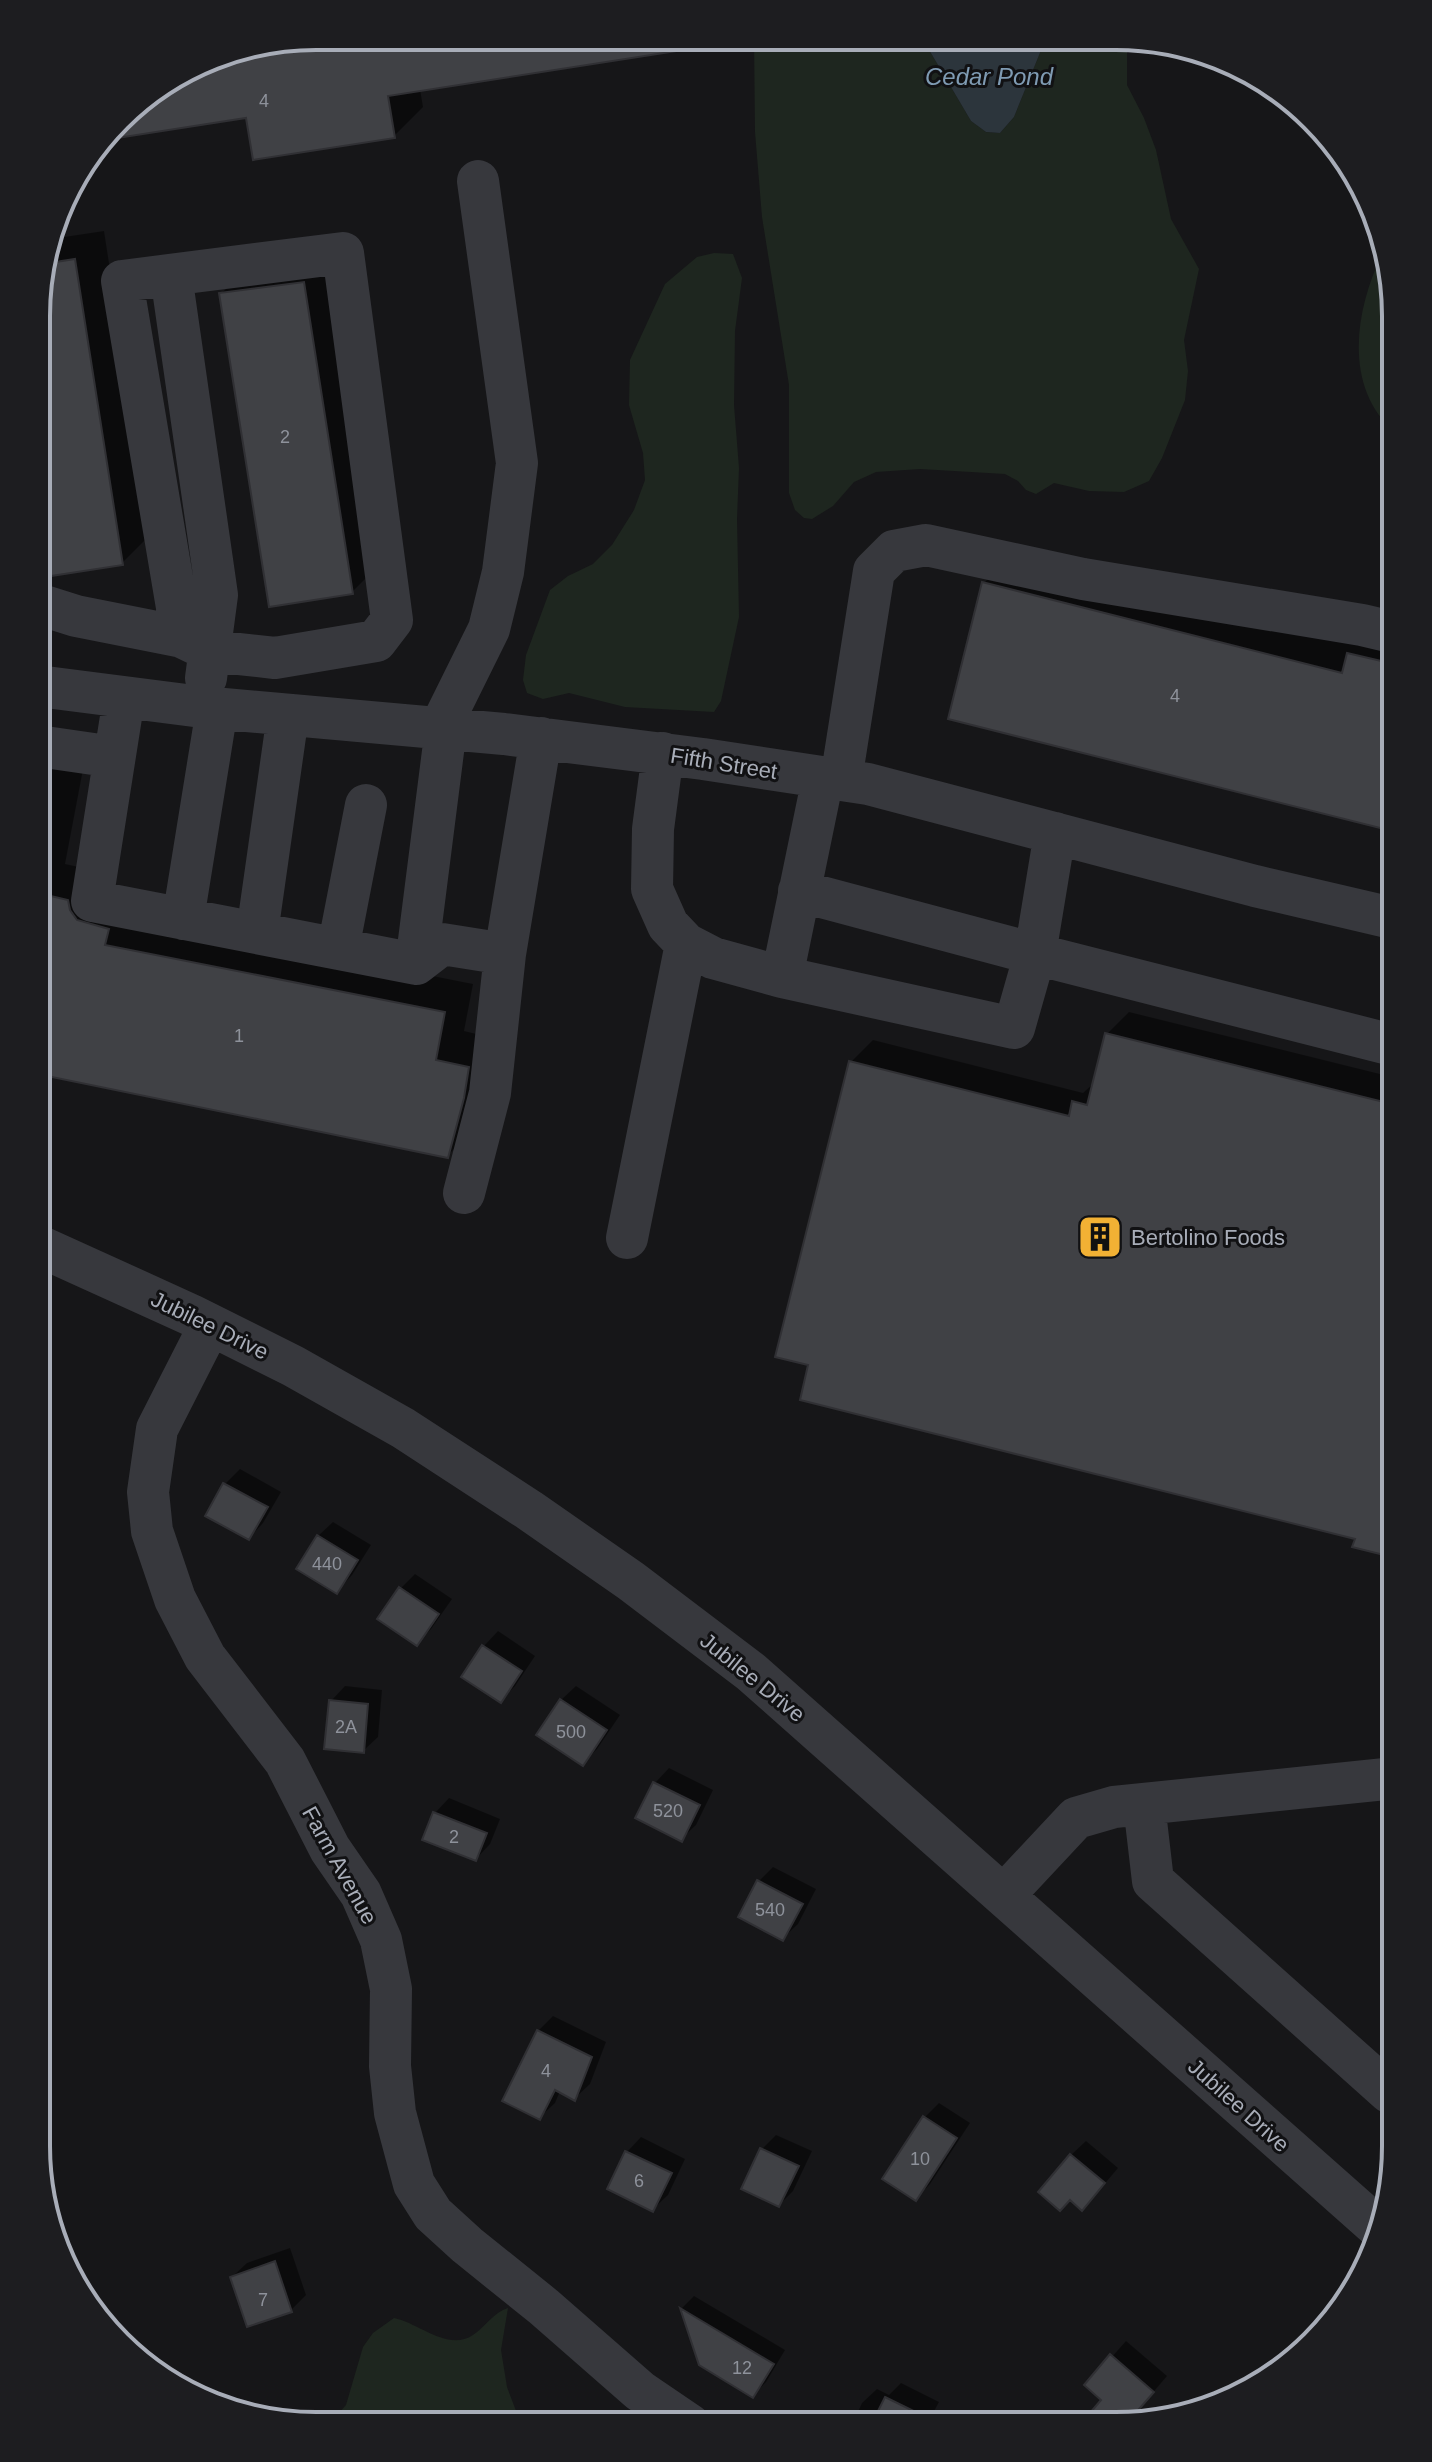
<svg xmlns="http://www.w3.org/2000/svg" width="1432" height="2462" viewBox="0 0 1432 2462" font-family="Helvetica,sans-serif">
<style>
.green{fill:#1e261f}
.water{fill:#2c353c}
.shadow{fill:#0007}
.building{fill:#404145;stroke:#303034;stroke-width:2}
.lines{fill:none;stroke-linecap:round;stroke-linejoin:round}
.minor{stroke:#37383d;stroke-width:42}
.labels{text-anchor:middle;stroke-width:6;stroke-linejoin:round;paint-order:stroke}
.number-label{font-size:18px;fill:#8e929b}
.street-label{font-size:22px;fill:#a8adb8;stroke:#111113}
.poi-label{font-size:22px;fill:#a8adb8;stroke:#111113;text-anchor:start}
.water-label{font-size:24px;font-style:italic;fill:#7f9bb3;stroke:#111113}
.rim{fill:none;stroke:#a8adb8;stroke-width:4}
</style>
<rect width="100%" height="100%" fill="#161618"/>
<path class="green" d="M 754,37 L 922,38 L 971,121 L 986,132 L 1000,133 L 1014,117 L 1046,38 L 1133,38 L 1127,51 L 1127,85 L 1144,118 L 1156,150 L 1171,219 L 1199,269 L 1184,340 L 1188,371 L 1185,400 L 1162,458 L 1149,481 L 1124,492 L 1089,491 L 1054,483 L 1036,494 L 1026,490 L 1018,481 L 1005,474 L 920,469 L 876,472 L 854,482 L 833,506 L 812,519 L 804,518 L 795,510 L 789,493 L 789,385 L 762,217 L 755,132 Z
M 1383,252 L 1396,316 L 1396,433 C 1342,388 1355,309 1383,252 Z
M 714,253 L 733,254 L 742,278 L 735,331 L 734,405 L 739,468 L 737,519 L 739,617 L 721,701 L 714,712 L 625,707 L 569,693 L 543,699 L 527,693 L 523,680 L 526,655 L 550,590 L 568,576 L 593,564 L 612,545 L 634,510 L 645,480 L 643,453 L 629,405 L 630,360 L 665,284 L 697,257 Z
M 508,2308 L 501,2350 L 507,2387 L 521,2424 L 417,2424 L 413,2418 L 401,2411 L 389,2417 L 388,2424 L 312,2424 L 338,2414 L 346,2405 L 363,2347 L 373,2333 L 394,2318 C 419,2323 448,2352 473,2335 C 485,2327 494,2312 508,2308 Z"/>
<path class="water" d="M 922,38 L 1046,38 L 1014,117 L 1000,133 L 986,132 L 971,121 Z"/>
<path class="shadow" d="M 316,36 L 656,37 L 420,89 L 423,107 L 394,136 L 248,115 L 131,106 L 210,57 Z
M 104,231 L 151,534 L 122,563 L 41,576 L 38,559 L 38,280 L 51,239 Z
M 332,254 L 381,563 L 352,592 L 221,294 L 250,264 Z
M 1013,554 L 1396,629 L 1396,830 L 984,583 Z
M 38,755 L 84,764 L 65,864 L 97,871 L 133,917 L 473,984 L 464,1031 L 497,1039 L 477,1126 L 448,1155 L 37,1072 Z
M 1129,1012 L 1396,1078 L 1396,1556 L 1357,1538 L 810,1364 L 851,1062 L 873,1040 L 1083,1093 L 1095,1082 L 1107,1034 Z
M 240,1469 L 281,1492 L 263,1523 L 249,1538 L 208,1516 L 225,1484 Z
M 333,1522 L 371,1545 L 352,1575 L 338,1590 L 318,1536 Z
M 415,1574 L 452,1599 L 431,1629 L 417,1643 L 401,1588 Z
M 498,1631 L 535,1656 L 515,1686 L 500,1701 L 464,1677 L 484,1646 Z
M 345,1686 L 382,1690 L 378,1737 L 363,1751 L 331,1701 Z
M 576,1686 L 620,1715 L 597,1749 L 583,1763 L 561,1700 Z
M 669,1768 L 713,1790 L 696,1825 L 681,1839 L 655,1783 Z
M 449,1798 L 500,1819 L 490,1844 L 476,1859 L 435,1813 Z
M 773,1867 L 816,1889 L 798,1924 L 783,1938 L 759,1881 Z
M 553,2016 L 606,2042 L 590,2084 L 575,2098 L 560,2091 L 555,2103 L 540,2117 L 538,2031 Z
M 939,2103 L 970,2123 L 930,2184 L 916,2199 L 925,2117 Z
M 776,2135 L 812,2151 L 793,2191 L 779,2205 L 762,2149 Z
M 641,2137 L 685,2159 L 668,2195 L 653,2209 L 609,2188 L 627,2152 Z
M 1086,2141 L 1118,2168 L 1096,2194 L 1071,2155 Z
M 290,2248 L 306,2295 L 291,2310 L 232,2277 L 247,2263 Z
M 694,2296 L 785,2350 L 766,2382 L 753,2395 L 700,2364 L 682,2308 Z
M 1126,2341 L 1167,2376 L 1126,2424 L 1092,2426 L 1086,2421 L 1104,2400 L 1087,2385 Z
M 901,2383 L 939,2402 L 932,2415 L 939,2419 L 935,2425 L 852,2425 L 862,2403 L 877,2389 L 889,2395 Z"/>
<path class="building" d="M 316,36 L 675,37 L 677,51 L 388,96 L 395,138 L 253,160 L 246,118 L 105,140 L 131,106 L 210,57 Z
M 75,259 L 123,565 L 38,578 L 38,280 L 43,264 Z
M 304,282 L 353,594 L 269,607 L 219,293 Z
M 982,582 L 1342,673 L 1347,653 L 1390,663 L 1389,671 L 1396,673 L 1396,832 L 948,719 Z
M 38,893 L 68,900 L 70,910 L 77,920 L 109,929 L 105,945 L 445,1012 L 436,1060 L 469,1067 L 464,1098 L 448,1158 L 37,1074 Z
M 1105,1033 L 1396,1105 L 1396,1558 L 1352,1547 L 1355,1539 L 800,1400 L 808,1365 L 775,1357 L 849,1061 L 1069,1116 L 1072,1101 L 1087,1105 Z
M 223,1483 L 268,1507 L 249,1540 L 205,1516 Z
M 317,1535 L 358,1560 L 337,1594 L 296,1569 Z
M 399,1587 L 439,1614 L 417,1646 L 377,1619 Z
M 482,1645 L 522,1671 L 501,1703 L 461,1677 Z
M 560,1699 L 607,1730 L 583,1766 L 536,1735 Z
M 329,1700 L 368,1704 L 364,1753 L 324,1749 Z
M 653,1782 L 700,1805 L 682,1842 L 635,1818 Z
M 433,1812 L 487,1833 L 476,1861 L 422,1840 Z
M 757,1880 L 803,1904 L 783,1941 L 738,1917 Z
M 537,2030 L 592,2057 L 575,2101 L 555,2090 L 540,2120 L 502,2101 Z
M 923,2116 L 957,2138 L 916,2201 L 882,2179 Z
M 760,2148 L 799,2166 L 779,2207 L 741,2189 Z
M 625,2151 L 672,2173 L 653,2212 L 607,2189 Z
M 1070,2154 L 1105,2183 L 1082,2211 L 1070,2200 L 1060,2211 L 1038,2192 Z
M 275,2261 L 292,2312 L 247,2327 L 230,2277 Z
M 680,2308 L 774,2364 L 753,2398 L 699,2365 Z
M 1110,2354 L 1154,2392 L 1126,2424 L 1079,2426 L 1101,2400 L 1084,2385 Z
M 885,2397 L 944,2426 L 871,2425 Z"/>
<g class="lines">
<path class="minor" d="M 343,253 L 392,620 L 376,641 L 275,658 L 211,651 L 182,637 L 122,281 Z
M 171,275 L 217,595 L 206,678
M 38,604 L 76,616 L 182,637
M 38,686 L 202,707 L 504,734 L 703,759 L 868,784 L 1255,886 L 1396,919
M 124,698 L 92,901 L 416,964 L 442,944 L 505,954 L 541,738
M 440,728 L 489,629 L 503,572 L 517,463 L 478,181
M 38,746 L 114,757
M 663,753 L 653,829 L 652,889 L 668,925 L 686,944 L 713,958 L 782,977
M 841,780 L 874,571 L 894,551 L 926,545 L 1083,579 L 1362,625 L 1396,633
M 1055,833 L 1035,954 L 1396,1046
M 799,891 L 1035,954 L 1014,1028 L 782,977 L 823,778
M 183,919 L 217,709
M 257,933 L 288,715
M 338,949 L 366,805
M 416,964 L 446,728
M 464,1193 L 490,1093 L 505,954
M 627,1238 L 686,944
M 37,1245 L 191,1315 L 293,1366 L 403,1428 L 529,1510 L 631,1581 L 751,1672 L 1382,2231
M 210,1325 L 157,1429 L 148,1492 L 152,1531 L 175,1599 L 205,1657 L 285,1761 L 330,1849 L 361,1894 L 381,1940 L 391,1989 L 390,2066 L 395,2113 L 414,2184 L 433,2214 L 467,2245 L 544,2307 L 640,2391 L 690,2425
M 1144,1804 L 1153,1881 L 1389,2092 L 1395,2091
M 1004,1895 L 1076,1818 L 1114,1807 L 1395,1778"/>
</g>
<defs>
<g id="building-square" transform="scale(2.3)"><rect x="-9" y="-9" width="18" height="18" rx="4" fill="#f2b134" stroke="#111113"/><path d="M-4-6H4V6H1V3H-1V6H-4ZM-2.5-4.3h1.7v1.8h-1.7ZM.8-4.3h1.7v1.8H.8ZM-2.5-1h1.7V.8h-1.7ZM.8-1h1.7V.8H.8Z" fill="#111"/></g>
</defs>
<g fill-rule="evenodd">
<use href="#building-square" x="1100" y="1237"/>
</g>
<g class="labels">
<g class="number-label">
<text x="264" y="107">4</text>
<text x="285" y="443">2</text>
<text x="1175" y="702">4</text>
<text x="239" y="1042">1</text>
<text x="327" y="1570">440</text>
<text x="346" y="1733">2A</text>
<text x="571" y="1738">500</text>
<text x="668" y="1817">520</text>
<text x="454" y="1843">2</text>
<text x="770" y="1916">540</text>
<text x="546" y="2077">4</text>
<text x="920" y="2165">10</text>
<text x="639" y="2187">6</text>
<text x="263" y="2306">7</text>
<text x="742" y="2374">12</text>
</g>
<g class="street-label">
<text transform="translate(724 763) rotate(9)" y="8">Fifth Street</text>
<text transform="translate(210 1325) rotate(26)" y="8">Jubilee Drive</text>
<text transform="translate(753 1677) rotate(39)" y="8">Jubilee Drive</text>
<text transform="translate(340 1865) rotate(61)" y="8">Farm Avenue</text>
<text transform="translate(1239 2105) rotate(42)" y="8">Jubilee Drive</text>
</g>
<g class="poi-label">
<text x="1131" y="1245">Bertolino Foods</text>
</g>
<g class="water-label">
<text x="989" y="85">Cedar Pond</text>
</g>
</g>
<path d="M0 0H1432V2462H0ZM316 50H1116A266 266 0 0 1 1382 316V2146A266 266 0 0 1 1116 2412H316A266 266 0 0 1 50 2146V316A266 266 0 0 1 316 50Z" fill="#1d1d20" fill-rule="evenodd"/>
<path class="rim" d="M316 50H1116A266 266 0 0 1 1382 316V2146A266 266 0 0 1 1116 2412H316A266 266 0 0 1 50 2146V316A266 266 0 0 1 316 50Z"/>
</svg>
